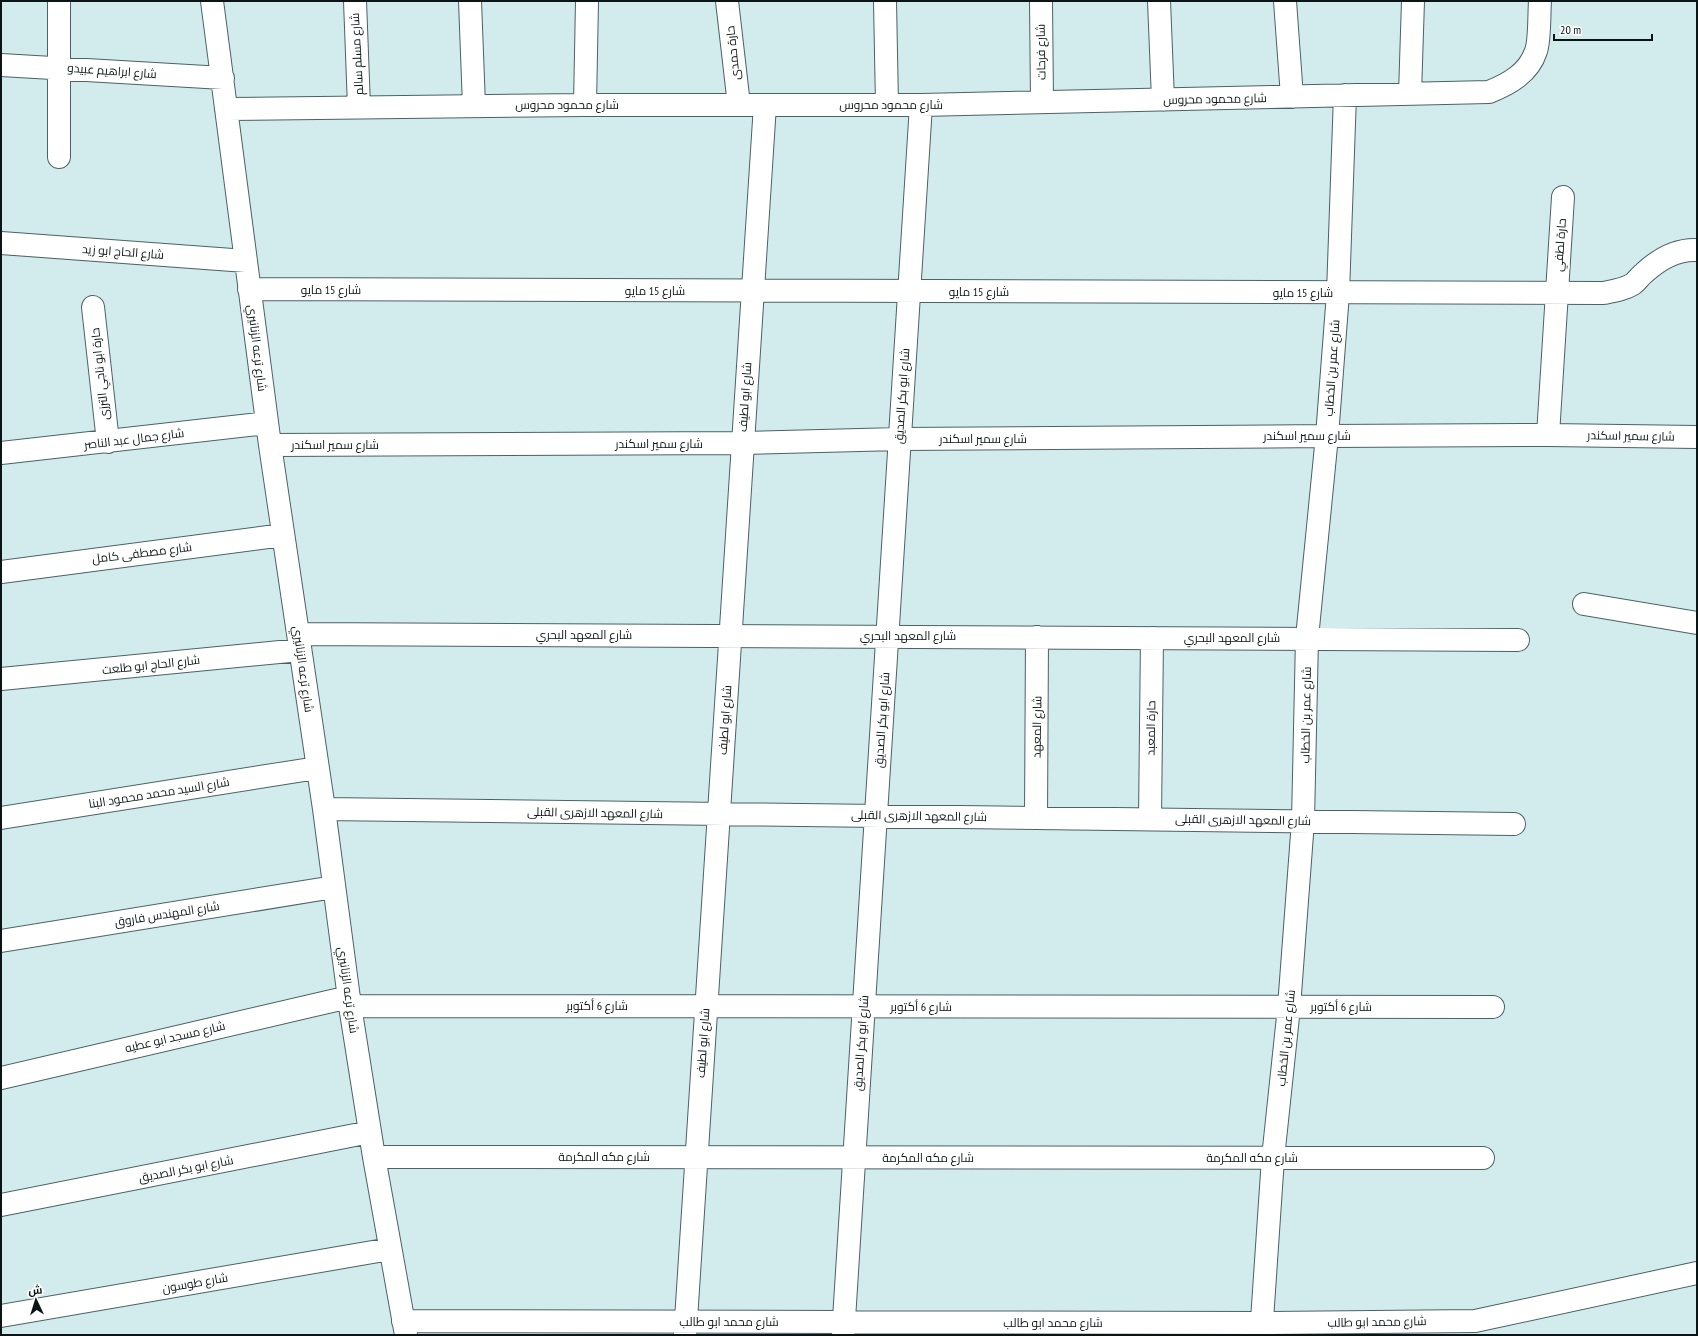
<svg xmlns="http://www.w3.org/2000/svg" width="1698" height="1336" viewBox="0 0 1698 1336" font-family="'PT Sans Narrow',Cairo,sans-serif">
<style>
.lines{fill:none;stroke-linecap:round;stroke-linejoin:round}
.minor-casing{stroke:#4b6164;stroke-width:24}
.minor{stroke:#fff;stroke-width:22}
.labels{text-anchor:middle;stroke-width:3.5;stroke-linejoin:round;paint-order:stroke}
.street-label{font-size:12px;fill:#0c1516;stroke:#fff}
</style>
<rect width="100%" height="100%" fill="#d2ecee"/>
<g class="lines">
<g class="minor-casing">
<path id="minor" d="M 212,1 L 270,445 L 324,809 L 350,1006 L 374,1157 L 406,1335
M 355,1 L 359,107
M 470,1 L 474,106
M 727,1 L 739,105
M 885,1 L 887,105
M 1041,1 L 1042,102
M 1159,1 L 1163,100
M 1285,1 L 1292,97
M 1,65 L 223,78
M 1410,94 L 1413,1
M 585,105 L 587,1
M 226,109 L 585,105 L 921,105 L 1489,92 C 1509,84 1529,73 1536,51 C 1540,40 1539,14 1540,1
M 59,157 L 59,1
M 1,243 L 246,261
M 249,289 L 1603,293 C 1614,291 1623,290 1633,284 C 1637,281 1640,276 1644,273 C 1658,260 1677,249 1697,250
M 93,307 L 108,442
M 1548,435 L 1563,197
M 270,445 L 742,443 L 899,439 L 1327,436 L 1548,435 L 1697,437
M 1,453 L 267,423
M 1,572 L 283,535
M 1584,604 L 1697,623
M 298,634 L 1518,640
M 1,679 L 300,650
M 324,809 L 1514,824
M 1,818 L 317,768
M 1036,818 L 1037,637
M 1150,819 L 1152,638
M 1,941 L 334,887
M 350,1006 L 1493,1007
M 1,1078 L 349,997
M 374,1157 L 1483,1158
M 1,1205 L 370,1132
M 1,1316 L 390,1249
M 403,1321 L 1262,1323 L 1475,1321 L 1697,1273
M 685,1335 L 765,105
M 843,1335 L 921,105
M 1261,1335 L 1273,1158 L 1289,1007 L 1303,821 L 1307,638 L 1327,436 L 1338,293 L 1345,95"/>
</g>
<use href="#minor" class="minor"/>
</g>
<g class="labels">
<g class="street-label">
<text transform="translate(1041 52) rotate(-91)" y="4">شارع فرحات</text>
<text transform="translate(733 53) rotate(-96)" y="4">حارة حمدى</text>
<text transform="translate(357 54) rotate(-93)" y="4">شارع مسلم سالم</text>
<text transform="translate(112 71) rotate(4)" y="4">شارع ابراهيم عبيدو</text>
<text transform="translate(1215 99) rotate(-1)" y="4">شارع محمود محروس</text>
<text x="567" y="109">شارع محمود محروس</text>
<text x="891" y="109">شارع محمود محروس</text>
<text transform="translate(1560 245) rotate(-86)" y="4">حارة لطفي</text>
<text transform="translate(123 252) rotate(4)" y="4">شارع الحاج ابو زيد</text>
<text x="331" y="294">شارع 15 مايو</text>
<text x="655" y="295">شارع 15 مايو</text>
<text x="979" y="296">شارع 15 مايو</text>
<text x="1303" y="297">شارع 15 مايو</text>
<text transform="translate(257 348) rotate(83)" y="4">شارع ترعه الزنانيري</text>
<text transform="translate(1332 368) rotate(-86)" y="4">شارع عمر بن الخطاب</text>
<text transform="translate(100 374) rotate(-96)" y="4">حارة ابو ناجي الترزى</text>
<text transform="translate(902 396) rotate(-86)" y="4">شارع ابو بكر الصديق</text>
<text transform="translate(745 397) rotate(-86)" y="4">شارع ابو لطيف</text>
<text x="1307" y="440">شارع سمير اسكندر</text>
<text transform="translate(1631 436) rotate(1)" y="4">شارع سمير اسكندر</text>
<text transform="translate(134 439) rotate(-7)" y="4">شارع جمال عبد الناصر</text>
<text x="983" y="443">شارع سمير اسكندر</text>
<text x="659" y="448">شارع سمير اسكندر</text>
<text x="335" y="449">شارع سمير اسكندر</text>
<text transform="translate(142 553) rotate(-7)" y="4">شارع مصطفى كامل</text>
<text x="584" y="639">شارع المعهد البحري</text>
<text x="908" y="640">شارع المعهد البحري</text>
<text x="1232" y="642">شارع المعهد البحري</text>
<text transform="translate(151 665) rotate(-6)" y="4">شارع الحاج ابو طلعت</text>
<text transform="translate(303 669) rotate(82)" y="4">شارع ترعه الزنانيري</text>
<text transform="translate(1306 715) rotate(-89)" y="4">شارع عمر بن الخطاب</text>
<text transform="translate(725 720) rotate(-86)" y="4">شارع ابو لطيف</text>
<text transform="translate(882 720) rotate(-86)" y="4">شارع ابو بكر الصديق</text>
<text transform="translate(1037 727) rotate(-89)" y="4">شارع المعهد</text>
<text transform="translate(1151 728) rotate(-89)" y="4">حارة المعبد</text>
<text transform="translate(159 793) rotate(-9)" y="4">شارع السيد محمد محمود البنا</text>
<text transform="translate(595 813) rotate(1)" y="4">شارع المعهد الازهرى القبلى</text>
<text transform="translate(919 816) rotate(1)" y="4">شارع المعهد الازهرى القبلى</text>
<text transform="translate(1243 820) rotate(1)" y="4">شارع المعهد الازهرى القبلى</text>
<text transform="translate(167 914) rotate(-9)" y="4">شارع المهندس فاروق</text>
<text transform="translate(348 990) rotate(82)" y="4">شارع ترعه الزنانيري</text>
<text x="597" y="1010">شارع 6 أكتوبر</text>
<text x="921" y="1011">شارع 6 أكتوبر</text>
<text x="1341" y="1011">شارع 6 أكتوبر</text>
<text transform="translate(175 1037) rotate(-13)" y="4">شارع مسجد ابو عطيه</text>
<text transform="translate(1286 1038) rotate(-84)" y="4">شارع عمر بن الخطاب</text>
<text transform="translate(703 1043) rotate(-86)" y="4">شارع ابو لطيف</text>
<text transform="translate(861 1043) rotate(-86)" y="4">شارع ابو بكر الصديق</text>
<text x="604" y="1161">شارع مكه المكرمة</text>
<text x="928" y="1162">شارع مكه المكرمة</text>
<text x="1252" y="1162">شارع مكه المكرمة</text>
<text transform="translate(186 1169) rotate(-11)" y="4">شارع ابو بكر الصديق</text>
<text transform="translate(195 1283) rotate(-10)" y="4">شارع طوسون</text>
<text x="729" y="1326">شارع محمد ابو طالب</text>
<text transform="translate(1377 1322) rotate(-1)" y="4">شارع محمد ابو طالب</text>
<text x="1053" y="1327">شارع محمد ابو طالب</text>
</g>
</g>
<rect width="1698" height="1336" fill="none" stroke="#0c1516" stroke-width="4"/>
<g transform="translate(36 1300) rotate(356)" stroke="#ffffff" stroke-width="3" paint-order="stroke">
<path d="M0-3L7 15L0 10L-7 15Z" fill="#0c1516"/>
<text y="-6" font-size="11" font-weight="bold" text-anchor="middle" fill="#0c1516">ش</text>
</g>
<path d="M1554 34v6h98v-6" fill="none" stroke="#0c1516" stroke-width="2"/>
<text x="1560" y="34" font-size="12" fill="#0c1516" stroke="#ffffff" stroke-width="3" paint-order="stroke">20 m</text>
</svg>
